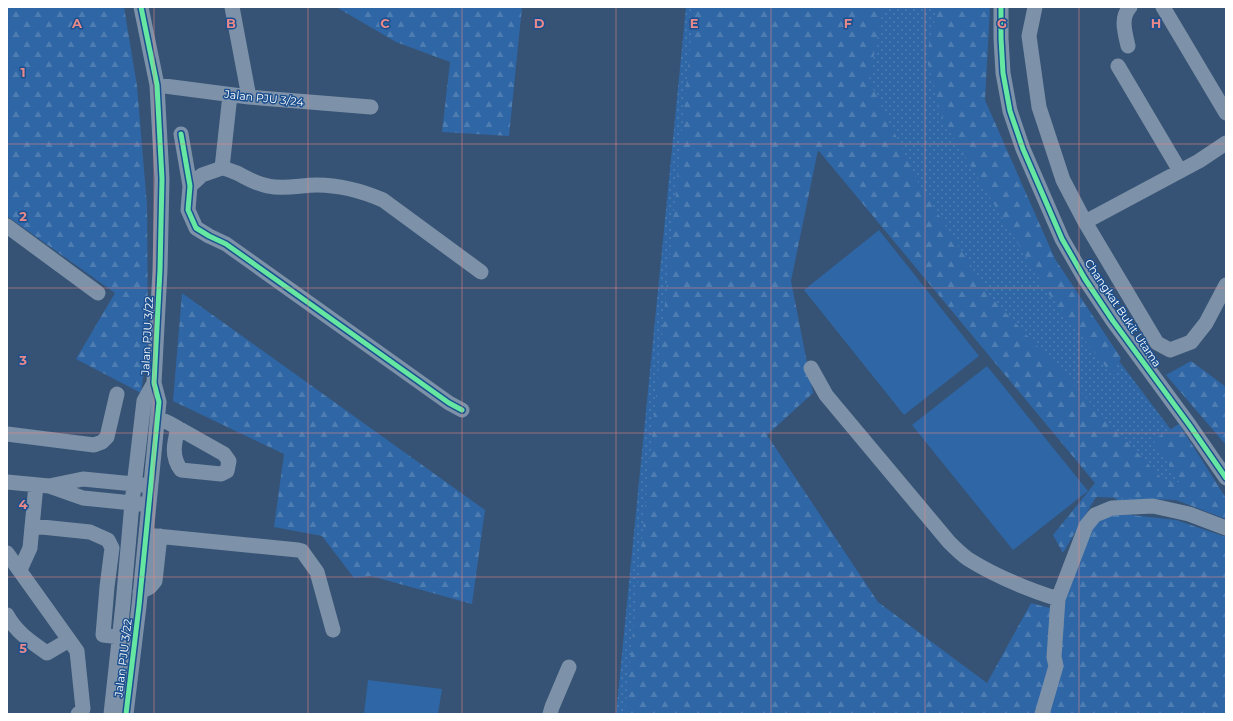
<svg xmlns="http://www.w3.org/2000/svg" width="1233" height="721" viewBox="0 0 1233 721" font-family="Montserrat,sans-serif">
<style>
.grass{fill:url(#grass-dots)}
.forest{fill:url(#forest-firs)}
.pitch{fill:#2f66a5}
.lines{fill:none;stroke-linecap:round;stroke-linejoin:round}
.minor{stroke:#7d92a8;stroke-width:15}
.cycleway-casing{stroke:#1b4f8f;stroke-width:8}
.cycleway{stroke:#66e7a1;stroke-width:5}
.grid{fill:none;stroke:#e88989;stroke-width:1;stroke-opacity:0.55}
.labels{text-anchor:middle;stroke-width:3;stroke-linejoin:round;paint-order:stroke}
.street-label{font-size:11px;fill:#fff;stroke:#1b4f8f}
.grid-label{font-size:13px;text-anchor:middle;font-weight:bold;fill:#e88989;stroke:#1b4f8f;stroke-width:3;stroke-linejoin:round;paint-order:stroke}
</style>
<defs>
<pattern id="grass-dots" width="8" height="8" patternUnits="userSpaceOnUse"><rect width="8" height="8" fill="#2f66a5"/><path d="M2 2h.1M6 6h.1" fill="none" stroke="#4e7db2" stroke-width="1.8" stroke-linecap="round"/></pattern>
<pattern id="forest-firs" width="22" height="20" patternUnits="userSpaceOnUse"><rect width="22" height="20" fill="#2f66a5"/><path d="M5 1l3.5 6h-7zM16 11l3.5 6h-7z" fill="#4e7db2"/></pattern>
</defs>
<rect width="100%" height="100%" fill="#365274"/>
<path class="grass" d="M 686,7 L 979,7 L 978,106 L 1064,288 L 1211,483 L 1121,506 L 827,120 L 779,146 L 743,426 L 806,591 L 988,714 L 616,714 Z"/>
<path class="forest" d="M 7,7 L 124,7 L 137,86 L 147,205 L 148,341 L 141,393 L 76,359 L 115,293 L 7,216 Z
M 336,7 L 522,7 L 509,136 L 442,132 L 450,62 L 396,42 Z
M 694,7 L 881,7 L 883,10 L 869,80 L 918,182 L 989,295 L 1165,482 L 1180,482 L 1153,440 L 1179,424 L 1226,498 L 1226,519 L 1176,500 L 1096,497 L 1063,553 L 1053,535 L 1095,483 L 818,150 L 791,281 L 813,393 L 767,435 L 878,602 L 987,683 L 1031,603 L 1061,611 L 1094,525 L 1113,513 L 1176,520 L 1226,537 L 1226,714 L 625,714 Z
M 938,7 L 990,7 L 985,100 L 1055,259 L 1121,358 L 1112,375 L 1048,293 L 944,122 L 926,57 Z
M 182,293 L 485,510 L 472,604 L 371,576 L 354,578 L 322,536 L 274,527 L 284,454 L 173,401 Z
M 1191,361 L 1226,387 L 1226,445 L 1166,375 Z"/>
<path class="pitch" d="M 879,230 L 979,356 L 904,415 L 804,290 Z
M 987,366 L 1088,491 L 1013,550 L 912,425 Z
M 368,680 L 442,689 L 438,714 L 364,714 Z"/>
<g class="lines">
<path class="minor" d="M 232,7 L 249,97
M 1001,7 L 1001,38 L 1003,73 L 1010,111 L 1023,149 L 1062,239 L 1085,279 L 1113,321 L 1190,426 L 1226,478
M 1035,7 L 1029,36 L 1039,107 L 1063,180 L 1085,222 L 1157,343 L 1170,350 L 1191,342 L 1206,323 L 1226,285
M 1163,7 L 1226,113
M 1128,46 C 1125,32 1120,18 1130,7
M 1118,66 L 1180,171
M 157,85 L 249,97 L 371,107
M 181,134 L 190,186 L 188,210 L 196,228 L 209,236 L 226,244 L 449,403 L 462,410
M 222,168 L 230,95
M 190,186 L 202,175 L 222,168 C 227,169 232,171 237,173 C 247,178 256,184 268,186 C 285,190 300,185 317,185 C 340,185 362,191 383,200 L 481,272
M 1085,222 L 1199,161 L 1226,143
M 7,226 L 98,293
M 811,368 L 826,395 L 949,542 C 955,548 961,554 968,559 C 995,576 1027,589 1058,599
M 158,418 L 169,423 L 224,454 L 229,461 L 227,471 L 221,474 L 181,470 C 171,456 174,444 178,428
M 7,434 L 94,445 L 102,442 L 107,437 L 117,394
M 7,482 L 49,486 L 83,498 L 142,504
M 49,486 L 83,479 L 144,485
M 32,526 L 90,532 L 108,540 L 112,548 L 107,587 L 103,635 L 120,637
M 146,535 L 298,550 L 302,551 L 317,572 L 333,630
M 7,553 L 77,651 L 83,709 L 78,714
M 20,570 L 30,548 L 36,485
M 140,592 L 150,587 L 155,581 L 160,536
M 7,615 C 16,632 31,642 47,653 L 69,640
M 111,714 L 123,604 L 132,503 L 144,401 L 154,383
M 126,714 L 139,606 L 159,402 L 154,383 L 160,270 L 162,179 L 157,85 L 141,7
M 550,714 L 552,707 L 569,667
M 1042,714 L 1056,666 L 1054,657 L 1058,599 L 1086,526 L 1095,515 L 1112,508 L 1153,506 L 1189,514 L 1226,528"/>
<g class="cycleway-casing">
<path id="cycleway" d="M 1001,7 L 1001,38 L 1003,73 L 1010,111 L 1023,149 L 1062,239 L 1085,279 L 1113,321 L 1190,426 L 1226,478
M 181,134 L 190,186 L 188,210 L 196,228 L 209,236 L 226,244 L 449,403 L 462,410
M 126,714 L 139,606 L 159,402 L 154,383 L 160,270 L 162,179 L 157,85 L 141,7"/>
</g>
<use href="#cycleway" class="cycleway"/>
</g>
<path class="grid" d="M 154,7 L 154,714M 308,7 L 308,714M 462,7 L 462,714M 616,7 L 616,714M 771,7 L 771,714M 925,7 L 925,714M 1079,7 L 1079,714M 7,144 L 1226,144M 7,288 L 1226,288M 7,433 L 1226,433M 7,577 L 1226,577"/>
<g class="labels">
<g class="street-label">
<text transform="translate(264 98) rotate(6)" y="4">Jalan PJU 3/24</text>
<text transform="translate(1123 313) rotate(56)" y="4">Changkat Bukit Utama</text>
<text transform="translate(147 336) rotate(-87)" y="4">Jalan PJU 3/22</text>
<text transform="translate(123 658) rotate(-83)" y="4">Jalan PJU 3/22</text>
</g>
</g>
<g class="grid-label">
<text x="77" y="28">A</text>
<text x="231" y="28">B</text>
<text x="385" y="28">C</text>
<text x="539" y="28">D</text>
<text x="694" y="28">E</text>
<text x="848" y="28">F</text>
<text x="1002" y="28">G</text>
<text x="1156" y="28">H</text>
<text x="23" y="77">1</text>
<text x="23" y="221">2</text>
<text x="23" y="365">3</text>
<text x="23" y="509">4</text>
<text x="23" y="653">5</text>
</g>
<rect width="1233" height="721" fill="none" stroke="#ffffff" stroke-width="16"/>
</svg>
